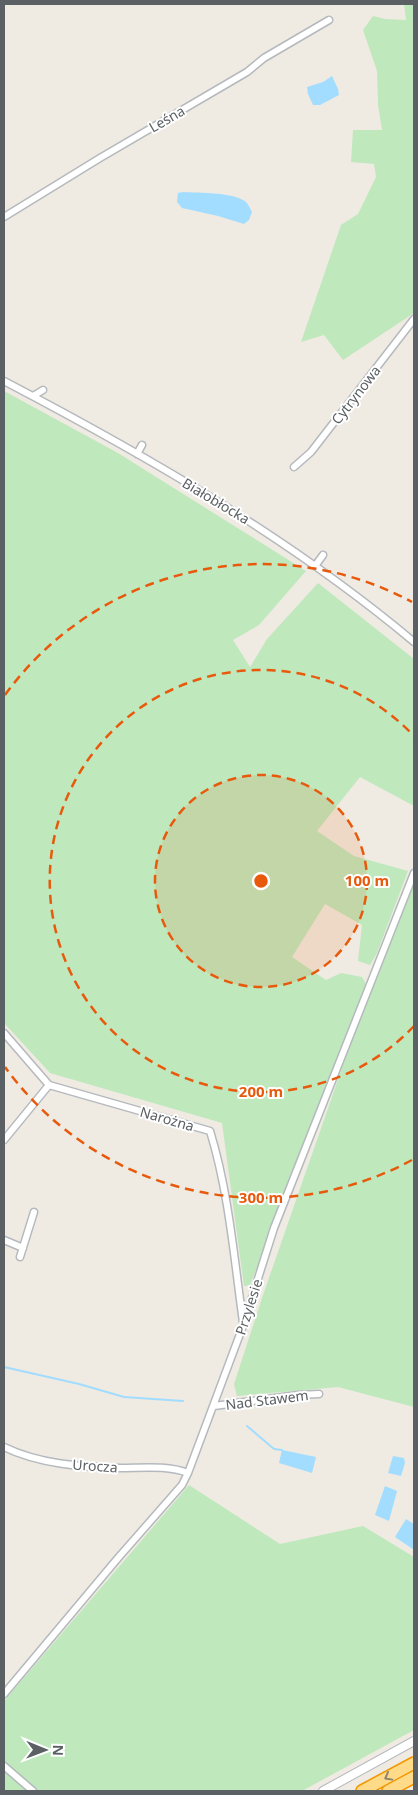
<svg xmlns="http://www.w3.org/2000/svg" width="418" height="1795" viewBox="0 0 418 1795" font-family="'Noto Sans',sans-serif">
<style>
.green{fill:#bfe8bd}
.water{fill:#a2dcff}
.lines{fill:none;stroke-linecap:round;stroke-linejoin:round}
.stream{stroke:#a2dcff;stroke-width:2}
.minor-casing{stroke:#b5b9be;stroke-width:9}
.tertiary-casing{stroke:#b5b9be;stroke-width:10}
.motorway-casing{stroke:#f19700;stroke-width:14}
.minor{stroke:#fff;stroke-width:6}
.tertiary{stroke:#fff;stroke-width:8}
.motorway{stroke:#ffda89;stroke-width:11}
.oneway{stroke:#8c856f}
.ring{fill:none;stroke:#e8590c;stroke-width:2.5;stroke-dasharray:9 6}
.labels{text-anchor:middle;stroke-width:4;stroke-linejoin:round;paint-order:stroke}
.street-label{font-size:14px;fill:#5b6064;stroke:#fff}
.centre{fill:#e8590c;stroke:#fff;stroke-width:2.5}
.ring-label{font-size:15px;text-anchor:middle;font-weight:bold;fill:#e8590c;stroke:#fff;stroke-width:4;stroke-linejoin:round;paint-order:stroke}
</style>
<rect width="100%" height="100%" fill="#efebe2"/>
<path class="green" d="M 404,4 L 414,4 L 414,313 L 343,360 L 324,335 L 301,342 L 341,225 L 358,214 L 376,177 L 374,164 L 351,162 L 353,130 L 382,130 L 378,105 L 377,71 L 363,30 L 373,16 L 385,19 L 406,20 Z
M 4,391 L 118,453 L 306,571 L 259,625 L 233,640 L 250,667 L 267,639 L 318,583 L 414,659 L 414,806 L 360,777 L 317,831 L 354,856 L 408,871 L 377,953 L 370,965 L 358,961 L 362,925 L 325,904 L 292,957 L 326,980 L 341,973 L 362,977 L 366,984 L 354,1019 L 359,1021 L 414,882 L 414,1407 L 338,1387 L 237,1396 L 234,1384 L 263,1295 L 358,1022 L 354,1021 L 250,1285 L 244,1286 L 222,1123 L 50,1073 L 4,1023 Z
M 189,1485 L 280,1544 L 363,1526 L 414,1557 L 414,1730 L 302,1791 L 4,1791 L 4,1701 Z"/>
<path class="water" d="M 332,76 L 338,89 L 339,95 L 320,105 L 313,105 L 308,94 L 307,87 L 323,82 Z
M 183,192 C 199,193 234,192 246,202 C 249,205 250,209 252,212 L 249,220 L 244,224 L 218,216 L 182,208 L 177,202 L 178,193 Z
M 282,1450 L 316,1457 L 312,1473 L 279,1463 Z
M 393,1456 L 404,1458 L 405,1463 L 401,1476 L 388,1473 Z
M 385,1486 L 397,1491 L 389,1521 L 375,1515 Z
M 406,1519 L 414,1524 L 414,1550 L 395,1537 Z"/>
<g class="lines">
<path class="stream" d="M 4,1367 L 79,1384 L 124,1397 L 183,1401
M 247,1426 L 274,1449 L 282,1450"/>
<g class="minor-casing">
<path id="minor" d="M 4,217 L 100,158 L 247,72 L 264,58 L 329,20
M 4,381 C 147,456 290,538 414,642
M 33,396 L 43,390
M 137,454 L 142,445
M 294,467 L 311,452 L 414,319
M 315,566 L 323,555
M 4,1033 L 49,1085
M 49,1085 L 210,1131 C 229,1193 234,1258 243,1322
M 4,1140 L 49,1085
M 4,1240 L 23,1248
M 20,1257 L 34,1212
M 214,1406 L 298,1395 L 319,1394
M 4,1447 C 39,1464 81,1467 120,1468 C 143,1468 167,1465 188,1473
M 4,1694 L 118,1558 L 182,1485 L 188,1473 L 243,1326 L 274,1228 L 414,873
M 4,1766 L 33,1791"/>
</g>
<g class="tertiary-casing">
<path id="tertiary" d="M 323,1791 L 414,1741"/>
</g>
<g class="motorway-casing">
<path id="motorway" d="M 362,1791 L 414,1763
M 388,1791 L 414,1777"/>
</g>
<use href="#minor" class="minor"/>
<use href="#tertiary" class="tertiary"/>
<use href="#motorway" class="motorway"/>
</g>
<defs><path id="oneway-chevron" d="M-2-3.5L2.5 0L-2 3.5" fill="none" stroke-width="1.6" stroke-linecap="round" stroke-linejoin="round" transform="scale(1.25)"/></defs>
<use class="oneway" href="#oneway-chevron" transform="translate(388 1777) rotate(151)"/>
<circle cx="261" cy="881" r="106" fill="#e8590c" fill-opacity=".12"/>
<g class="ring">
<circle cx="261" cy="881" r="106"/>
<path d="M414 1026A211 211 0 1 1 414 736"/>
<path d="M412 1160A317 317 0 0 1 5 1067M5 695A317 317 0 0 1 412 602"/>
</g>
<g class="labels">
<g class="street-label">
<text transform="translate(167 119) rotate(-30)" y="5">Leśna</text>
<text transform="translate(356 395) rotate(-52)" y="5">Cytrynowa</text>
<text transform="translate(216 501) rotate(31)" y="5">Białobłocka</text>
<text transform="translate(167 1119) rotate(16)" y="5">Narożna</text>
<text transform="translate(249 1307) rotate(-72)" y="5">Przylesie</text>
<text transform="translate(267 1400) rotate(-7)" y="5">Nad Stawem</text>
<text transform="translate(95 1466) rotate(4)" y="5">Urocza</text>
</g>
</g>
<circle cx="261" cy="881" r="8" class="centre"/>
<g class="ring-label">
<text x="367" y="886">100 m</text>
<text x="261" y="1097">200 m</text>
<text x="261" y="1203">300 m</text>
</g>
<rect width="418" height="1795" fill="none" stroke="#5b6064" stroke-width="10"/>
<g transform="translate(45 1750) rotate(91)" stroke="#ffffff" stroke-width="4" paint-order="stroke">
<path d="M0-4L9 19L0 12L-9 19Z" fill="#5b6064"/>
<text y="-8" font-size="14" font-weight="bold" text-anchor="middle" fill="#5b6064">N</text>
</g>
</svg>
